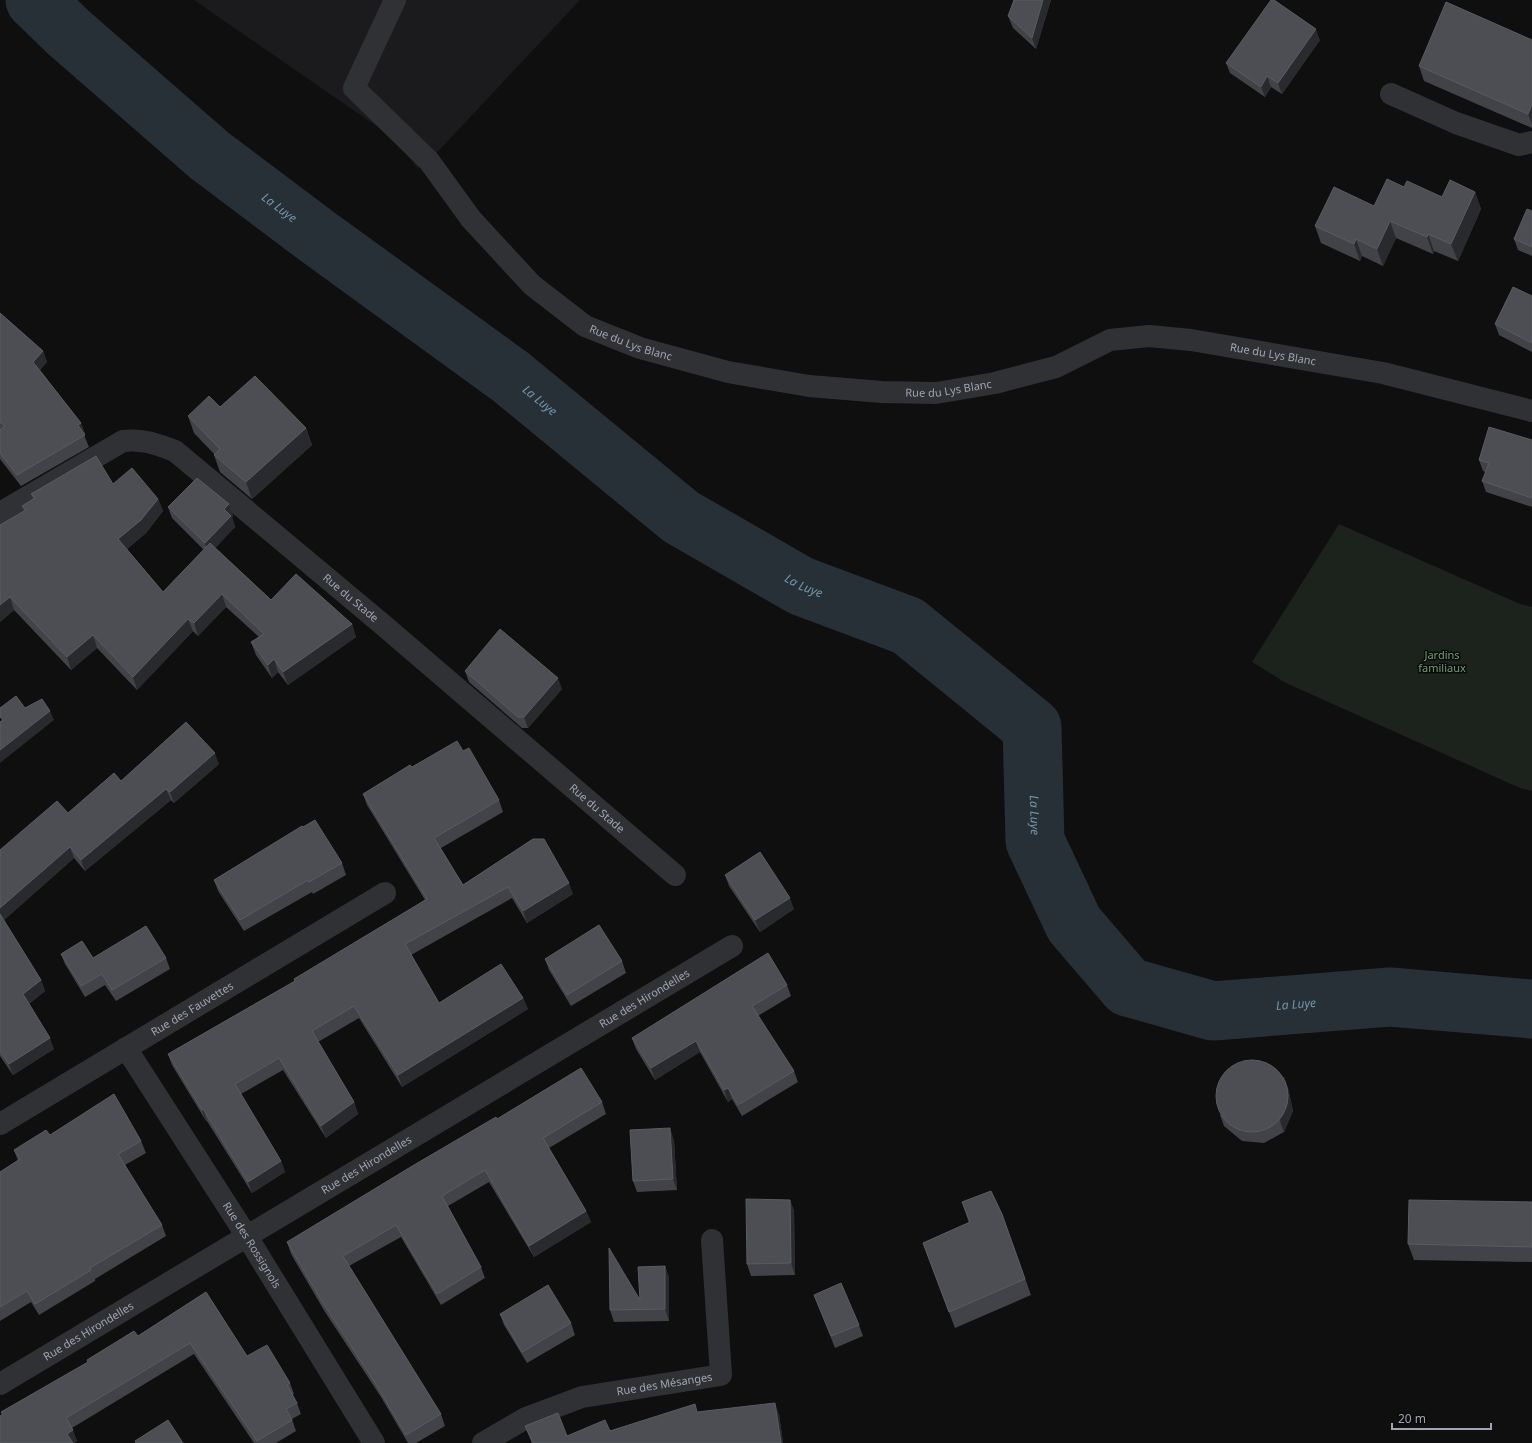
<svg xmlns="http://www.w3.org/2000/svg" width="1532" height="1443" viewBox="0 0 1532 1443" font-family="'Noto Sans',sans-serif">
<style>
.built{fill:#1b1b1d}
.green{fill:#1b231c}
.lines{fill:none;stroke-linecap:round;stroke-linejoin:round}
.river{stroke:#273036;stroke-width:59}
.minor{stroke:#303135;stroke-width:22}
.wall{fill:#424348}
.shaded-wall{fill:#292a2d}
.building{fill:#4c4e53;stroke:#595c62}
.labels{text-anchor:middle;stroke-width:3;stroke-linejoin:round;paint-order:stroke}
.street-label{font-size:11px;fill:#9fa6b2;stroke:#0a0a0b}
.park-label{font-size:11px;fill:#759d76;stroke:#0a0a0b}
.water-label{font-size:12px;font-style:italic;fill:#7496ae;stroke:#0a0a0b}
</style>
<rect width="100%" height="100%" fill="#0f0f10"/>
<path class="built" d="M 194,0 L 580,0 L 429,161 L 418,169 L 395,139 Z"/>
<path class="green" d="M 1339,524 L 1520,604 L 1532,607 L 1532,791 L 1520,788 L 1286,683 L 1252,662 Z"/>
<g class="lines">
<path class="river" id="s1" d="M 35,0 L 68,32 L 209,155 L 318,237 L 511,377 L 681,517 L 801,586 L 908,626 L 1032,727 L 1035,841 L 1074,924 L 1128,987 L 1213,1011 L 1390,997 L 1532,1009"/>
<g class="minor">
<path id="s2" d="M 395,0 L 354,88 L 429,161 L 471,219 L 532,285 L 585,326 L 640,348 L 728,372 L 809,386 L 882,392 L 936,393 L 995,383 L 1056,367 L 1110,340 L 1149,336 L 1191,340 L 1383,373 L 1532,411"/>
<path d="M 1391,94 L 1456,123 L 1519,145 L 1532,142"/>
<path id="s3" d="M 0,513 L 123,441 C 144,439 156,444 175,451 L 382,624 L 675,875"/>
<path id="s4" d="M 126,1048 L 246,1235 L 374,1443"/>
<path id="s5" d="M 0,1124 L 385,893"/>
<path id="s6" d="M 0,1384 L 732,946"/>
<path id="s7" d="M 483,1443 L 526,1418 L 582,1397 L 721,1375 L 712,1240"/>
</g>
</g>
<path class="wall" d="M 1014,0 L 1051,0 L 1036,49 L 1013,28 L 1008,16 Z
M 1320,40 L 1282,94 L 1271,87 L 1265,97 L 1230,73 L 1226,63 Z
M 1532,40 L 1532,128 L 1424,81 L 1419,66 Z
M 1404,187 L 1442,197 L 1475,192 L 1481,209 L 1458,261 L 1434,251 L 1433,254 L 1396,238 L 1383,266 L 1362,256 L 1360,261 L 1321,243 L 1315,226 L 1374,206 Z
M 1532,211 L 1532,256 L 1518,250 L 1514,239 Z
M 1532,296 L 1532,352 L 1499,335 L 1495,324 Z
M 0,313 L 43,351 L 47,362 L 40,370 L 81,423 L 85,434 L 84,435 L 89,447 L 21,486 L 0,459 Z
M 220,407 L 306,428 L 312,445 L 252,499 L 220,472 L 214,455 L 214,454 L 194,433 L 188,416 Z
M 1532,440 L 1532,507 L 1486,492 L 1482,481 L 1486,472 L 1483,471 L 1479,460 Z
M 113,484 L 158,499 L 163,511 L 146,533 L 127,549 L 163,592 L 204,550 L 172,518 L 168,507 L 229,504 L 233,516 L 232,517 L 235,527 L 215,548 L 271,600 L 352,624 L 356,637 L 288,685 L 278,672 L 272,678 L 256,655 L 251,642 L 259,637 L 226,607 L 198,636 L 193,631 L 137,690 L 97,648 L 71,670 L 14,610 L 0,622 L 0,525 L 24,511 L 22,506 L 33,499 L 31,494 Z
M 465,671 L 562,689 L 528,728 L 522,728 L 469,682 Z
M 463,751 L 499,800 L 503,812 L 441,848 L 463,885 L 533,839 L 573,894 L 527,923 L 512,898 L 411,955 L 439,1003 L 523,998 L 528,1009 L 402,1087 L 359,1018 L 318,1042 L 354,1102 L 358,1114 L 326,1138 L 283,1070 L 241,1094 L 281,1161 L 285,1172 L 252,1193 L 207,1121 L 206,1121 L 172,1065 L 168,1054 L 295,981 L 425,900 L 367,805 L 363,794 L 412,767 Z
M 219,764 L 174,803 L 171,800 L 85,871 L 74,858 L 4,920 L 41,980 L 45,991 L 29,1004 L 54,1049 L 13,1075 L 0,1056 L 0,850 L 68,813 L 121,781 Z
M 303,827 L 342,863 L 346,875 L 313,894 L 312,892 L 244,931 L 218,891 L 214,880 Z
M 725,875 L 794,909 L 760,932 L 729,886 Z
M 61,954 L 93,958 L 166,958 L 170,969 L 116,1001 L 105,985 L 85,997 L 65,964 Z
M 545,959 L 622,961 L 626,973 L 571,1006 L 549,970 Z
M 787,985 L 791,996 L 758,1016 L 794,1071 L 798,1082 L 742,1116 L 732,1099 L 728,1102 L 700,1052 L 655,1080 L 636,1049 L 632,1038 Z
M 1284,1077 L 1288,1088 L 1293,1111 L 1284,1132 L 1264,1143 L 1242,1141 L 1224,1126 L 1220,1115 Z
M 602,1102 L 606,1114 L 549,1148 L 586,1211 L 591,1222 L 534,1257 L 489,1182 L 448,1206 L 481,1267 L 485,1278 L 441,1305 L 401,1237 L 349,1266 L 441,1414 L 445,1426 L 416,1443 L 408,1443 L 381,1397 L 325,1312 L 291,1254 L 287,1242 L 497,1119 Z
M 50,1135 L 141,1141 L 146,1153 L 125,1165 L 162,1225 L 166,1236 L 95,1279 L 95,1281 L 39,1315 L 31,1302 L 0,1321 L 0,1172 L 18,1161 L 14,1150 Z
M 674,1140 L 677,1190 L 637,1192 L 633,1181 Z
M 790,1200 L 794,1211 L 795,1275 L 751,1276 L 747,1264 Z
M 962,1202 L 1002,1214 L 1031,1295 L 955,1328 L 923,1243 L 969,1223 Z
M 1532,1202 L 1532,1262 L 1414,1260 L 1408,1244 Z
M 665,1266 L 669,1278 L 669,1321 L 614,1322 L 610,1310 L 640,1300 Z
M 206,1292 L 247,1356 L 290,1383 L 294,1394 L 292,1395 L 297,1403 L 301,1414 L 292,1419 L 296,1431 L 276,1443 L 254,1443 L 194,1354 L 72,1428 L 77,1441 L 74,1443 L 0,1443 L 2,1415 L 1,1412 L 138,1336 Z
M 814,1295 L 859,1325 L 863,1336 L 835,1348 Z
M 500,1314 L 571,1323 L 575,1335 L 527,1363 L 504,1325 Z
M 698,1412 L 779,1414 L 783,1443 L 532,1443 L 525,1426 L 567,1436 L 610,1431 Z"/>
<path class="shaded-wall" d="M 1043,0 L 1051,0 L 1036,49 L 1032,38 Z
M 1316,29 L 1320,40 L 1282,94 L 1278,83 Z
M 1267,76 L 1271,87 L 1265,97 L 1261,87 Z
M 1532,105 L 1532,124 L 1528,114 Z
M 1475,192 L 1481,209 L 1458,261 L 1451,244 Z
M 1390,221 L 1396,238 L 1383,266 L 1377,249 Z
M 1428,234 L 1434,251 L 1433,254 L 1427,237 Z
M 1356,239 L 1362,256 L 1360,261 L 1354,244 Z
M 43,351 L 47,362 L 37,373 L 33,362 Z
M 81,423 L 85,434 L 83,436 L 78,425 Z
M 306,428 L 312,445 L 252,499 L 246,482 Z
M 158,499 L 163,511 L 146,533 L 123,552 L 118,539 Z
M 229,504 L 233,516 L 232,517 L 235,527 L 209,555 L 205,543 L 224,509 Z
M 222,594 L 226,607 L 198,636 L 194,623 Z
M 10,597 L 14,610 L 0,622 L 0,605 Z
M 188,619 L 193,631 L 137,690 L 133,677 Z
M 352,624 L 356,637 L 288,685 L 283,672 Z
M 93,635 L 97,648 L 71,670 L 67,657 Z
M 274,659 L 278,672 L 272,678 L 268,665 Z
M 558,678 L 562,689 L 528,728 L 524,717 Z
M 50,711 L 54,720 L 0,763 L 0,750 Z
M 215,753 L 219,764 L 174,803 L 170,792 Z
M 166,789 L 171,800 L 85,871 L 81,860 Z
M 70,847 L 74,858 L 2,922 L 0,917 L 0,908 Z
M 569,883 L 573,894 L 527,923 L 523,911 Z
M 790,898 L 794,909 L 760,932 L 755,920 Z
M 41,980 L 45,991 L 27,1005 L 23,994 Z
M 523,998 L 528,1009 L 402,1087 L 398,1075 Z
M 50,1038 L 54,1049 L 13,1075 L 9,1064 Z
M 696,1041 L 700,1052 L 655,1080 L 651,1068 Z
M 1284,1077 L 1288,1088 L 1293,1111 L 1284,1132 L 1280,1121 Z
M 728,1088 L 732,1099 L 728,1102 L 724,1090 Z
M 354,1102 L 358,1114 L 326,1138 L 321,1126 Z
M 203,1109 L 207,1121 L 206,1121 L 202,1110 Z
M 670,1128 L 674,1140 L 677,1190 L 673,1179 Z
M 281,1161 L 285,1172 L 252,1193 L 248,1182 Z
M 790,1200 L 794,1211 L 795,1275 L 791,1263 Z
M 586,1211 L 591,1222 L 534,1257 L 529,1246 Z
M 665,1266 L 669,1278 L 669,1321 L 665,1309 Z
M 775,1403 L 779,1414 L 783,1443 L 781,1443 Z
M 73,1430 L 77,1441 L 74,1443 L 70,1443 L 67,1434 Z"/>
<path class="building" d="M 1014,0 L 1043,0 L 1032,38 L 1008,16 Z
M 1271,0 L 1274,0 L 1316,29 L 1278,83 L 1267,76 L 1261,87 L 1226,63 Z
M 1446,2 L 1532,40 L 1532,105 L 1528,114 L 1419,66 Z
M 1387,179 L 1404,187 L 1407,181 L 1442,197 L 1450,180 L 1475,192 L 1451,244 L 1428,234 L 1427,237 L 1390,221 L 1377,249 L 1356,239 L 1354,244 L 1315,226 L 1334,187 L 1374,206 Z
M 1527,209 L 1532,211 L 1532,247 L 1514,239 Z
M 1513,287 L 1532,296 L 1532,343 L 1495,324 Z
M 0,313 L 43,351 L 33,362 L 81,423 L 78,425 L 85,435 L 17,475 L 0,453 L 0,430 L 5,426 L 0,422 Z
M 255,376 L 306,428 L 246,482 L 214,455 L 220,449 L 188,416 L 209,396 L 220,407 Z
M 1489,427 L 1532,440 L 1532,498 L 1482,481 L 1489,463 L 1479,460 Z
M 96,456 L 113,484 L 132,468 L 158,499 L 141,520 L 118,539 L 163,592 L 210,543 L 271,600 L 296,574 L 352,624 L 283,672 L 274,659 L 268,665 L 251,642 L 264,634 L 222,594 L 194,623 L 188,619 L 133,677 L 93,635 L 67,657 L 10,597 L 0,605 L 0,525 L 26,510 L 22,506 L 35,498 L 31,494 Z
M 197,478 L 229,504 L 224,509 L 231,516 L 205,543 L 168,507 Z
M 500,629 L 558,678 L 524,717 L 518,717 L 465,671 Z
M 16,696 L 25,708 L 42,699 L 50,711 L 0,750 L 0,722 L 3,720 L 0,717 L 0,708 Z
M 186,722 L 215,753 L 170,792 L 166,789 L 81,860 L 70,847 L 0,908 L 0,850 L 57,801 L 68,813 L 114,773 L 121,781 Z
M 457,741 L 463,751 L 469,748 L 499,800 L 434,838 L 463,885 L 533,839 L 544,839 L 569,883 L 523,911 L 508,887 L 405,944 L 439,1003 L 501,964 L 523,998 L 398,1075 L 354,1006 L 312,1031 L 354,1102 L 321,1126 L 279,1058 L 235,1084 L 281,1161 L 248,1182 L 203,1109 L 202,1110 L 168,1054 L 295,981 L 294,979 L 427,899 L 363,794 L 410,765 L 412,767 Z
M 315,820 L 342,863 L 309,882 L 308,880 L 240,920 L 214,880 L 302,826 L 303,827 Z
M 760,852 L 790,898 L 755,920 L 725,875 Z
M 0,914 L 41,980 L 23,994 L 50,1038 L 9,1064 L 0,1051 Z
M 599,925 L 622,961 L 567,995 L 545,959 Z
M 146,926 L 166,958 L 112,990 L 102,974 L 81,986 L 61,954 L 82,941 L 93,958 Z
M 768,953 L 787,985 L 752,1006 L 794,1071 L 738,1105 L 728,1088 L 724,1090 L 696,1041 L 651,1068 L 632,1038 Z
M1216 1096a36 36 0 1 1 72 0a36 36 0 1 1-72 0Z
M 581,1068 L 602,1102 L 543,1138 L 586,1211 L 529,1246 L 485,1170 L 442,1196 L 481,1267 L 437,1294 L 396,1225 L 343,1256 L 441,1414 L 406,1435 L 377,1386 L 321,1300 L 287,1242 L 414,1165 L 496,1117 L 497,1119 Z
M 114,1094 L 141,1141 L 118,1154 L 162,1225 L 90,1268 L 91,1270 L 35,1304 L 27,1291 L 0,1307 L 0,1172 L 20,1159 L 14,1150 L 46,1130 L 50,1135 Z
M 670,1128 L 673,1179 L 633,1181 L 630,1130 Z
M 991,1191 L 1002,1214 L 1025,1279 L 949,1312 L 923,1243 L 970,1222 L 962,1202 Z
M 746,1199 L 790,1200 L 791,1263 L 747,1264 Z
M 1409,1200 L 1532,1202 L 1532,1247 L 1408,1244 Z
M 609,1248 L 640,1300 L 638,1267 L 665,1266 L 665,1309 L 610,1310 Z
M 841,1283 L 859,1325 L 831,1336 L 814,1295 Z
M 548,1285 L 571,1323 L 522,1352 L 500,1314 Z
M 206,1292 L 247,1356 L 267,1345 L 290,1383 L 287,1385 L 297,1403 L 286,1409 L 292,1420 L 257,1441 L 190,1343 L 66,1418 L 73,1430 L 67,1434 L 73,1443 L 0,1443 L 0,1416 L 3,1414 L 1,1412 L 88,1362 L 87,1360 L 134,1331 L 138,1336 Z
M 775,1403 L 781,1443 L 533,1443 L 525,1426 L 558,1413 L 567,1436 L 605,1420 L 610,1431 L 695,1404 L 697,1412 Z
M 168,1420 L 183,1443 L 136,1443 L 135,1441 Z"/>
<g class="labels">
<g class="street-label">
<text dy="4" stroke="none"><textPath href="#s2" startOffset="479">Rue du Lys Blanc</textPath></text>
<text dy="4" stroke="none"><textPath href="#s2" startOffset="1138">Rue du Lys Blanc</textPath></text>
<text dy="4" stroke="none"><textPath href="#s2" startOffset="803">Rue du Lys Blanc</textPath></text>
<text dy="4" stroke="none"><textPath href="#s3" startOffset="425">Rue du Stade</textPath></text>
<text dy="4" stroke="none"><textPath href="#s3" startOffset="749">Rue du Stade</textPath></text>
<text dy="4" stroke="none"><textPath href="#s6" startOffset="751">Rue des Hirondelles</textPath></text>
<text dy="4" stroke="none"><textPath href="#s5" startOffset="224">Rue des Fauvettes</textPath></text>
<text dy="4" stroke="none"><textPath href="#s6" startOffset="427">Rue des Hirondelles</textPath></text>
<text dy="4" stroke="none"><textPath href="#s4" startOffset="234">Rue des Rossignols</textPath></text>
<text dy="4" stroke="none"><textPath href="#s6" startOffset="103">Rue des Hirondelles</textPath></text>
<text dy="4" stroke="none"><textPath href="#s7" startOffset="193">Rue des Mésanges</textPath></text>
</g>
<g class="park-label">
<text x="1442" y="659">Jardins<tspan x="1442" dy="13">familiaux</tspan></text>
</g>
<g class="water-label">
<text dy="4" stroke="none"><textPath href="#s1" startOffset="321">La Luye</textPath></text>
<text dy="4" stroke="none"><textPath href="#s1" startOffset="645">La Luye</textPath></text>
<text dy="4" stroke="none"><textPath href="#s1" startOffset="969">La Luye</textPath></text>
<text dy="4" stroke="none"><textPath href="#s1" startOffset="1329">La Luye</textPath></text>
<text dy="4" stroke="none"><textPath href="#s1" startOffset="1701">La Luye</textPath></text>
</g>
</g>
<path d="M1392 1423v6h99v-6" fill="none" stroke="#9fa6b2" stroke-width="2"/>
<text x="1398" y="1423" font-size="12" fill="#9fa6b2" stroke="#0a0a0b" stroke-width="3" paint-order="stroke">20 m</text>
</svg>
